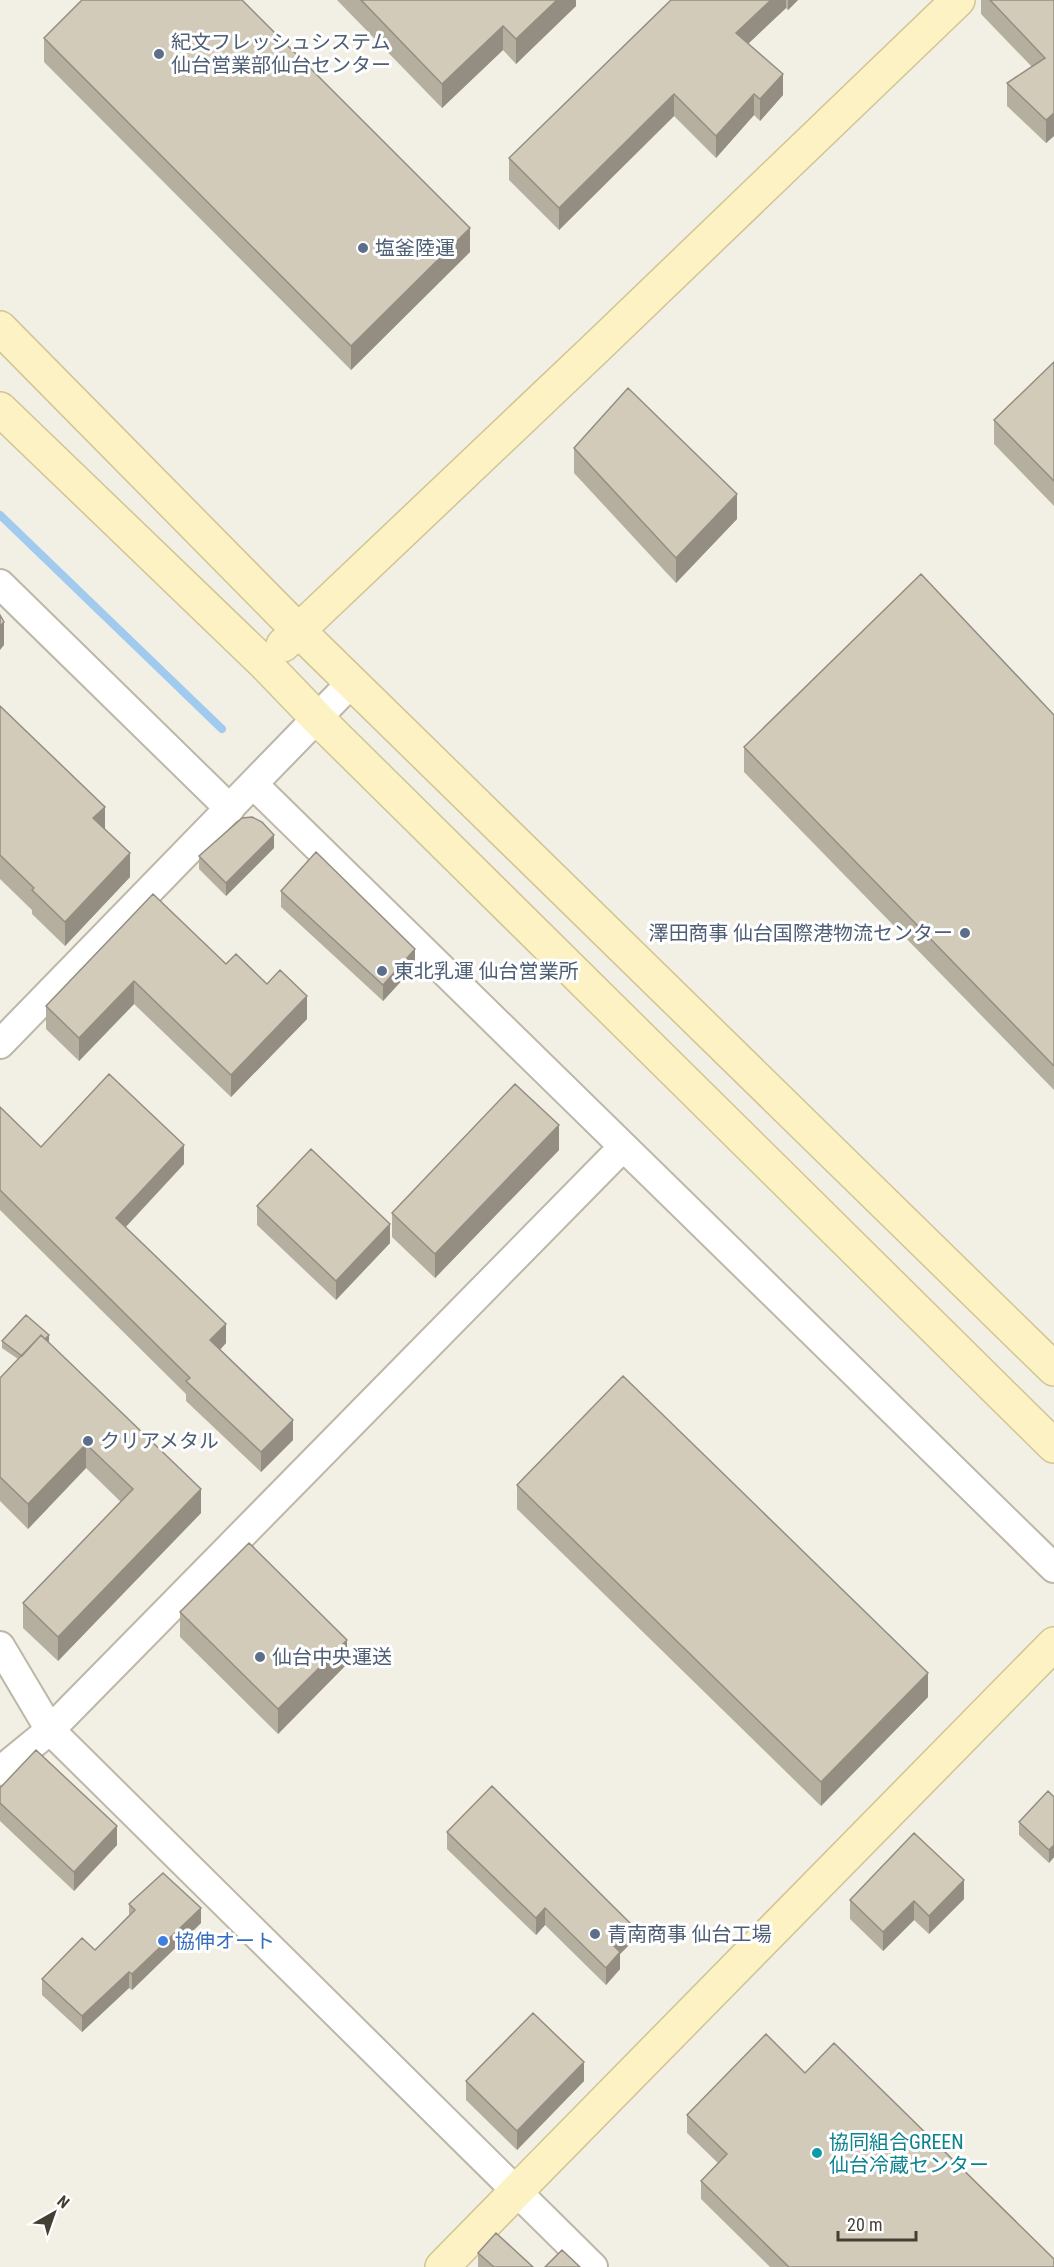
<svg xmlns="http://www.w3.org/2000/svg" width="1054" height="2267" viewBox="0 0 1054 2267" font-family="'Roboto Condensed','Noto Sans JP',sans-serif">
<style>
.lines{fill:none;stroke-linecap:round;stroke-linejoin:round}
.stream{stroke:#a1cbee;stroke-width:8}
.street-casing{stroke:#bdb7a8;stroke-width:32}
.secondary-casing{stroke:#d1c495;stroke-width:36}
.street{stroke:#fff;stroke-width:28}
.secondary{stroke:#fdf2c3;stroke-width:33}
.wall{fill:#b5afa0}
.shaded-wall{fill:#948e82}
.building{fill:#d3cbba;stroke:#948e82;stroke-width:1.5}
.service-dot{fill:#5c6f8a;stroke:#fff;stroke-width:2}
.shop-dot{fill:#3f7fe0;stroke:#fff;stroke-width:2}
.culture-dot{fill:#0f9aa8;stroke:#fff;stroke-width:2}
.labels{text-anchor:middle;stroke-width:6;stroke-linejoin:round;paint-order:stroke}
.service-label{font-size:20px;fill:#4e5e75;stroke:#fff;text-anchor:start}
.shop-label{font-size:20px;fill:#366cbe;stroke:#fff;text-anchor:start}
.culture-label{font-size:20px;fill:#0d838f;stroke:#fff;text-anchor:start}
</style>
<rect width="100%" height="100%" fill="#f2efe5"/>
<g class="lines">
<path class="stream" d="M 0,515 L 222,729"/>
<g class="street-casing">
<path id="street" d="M 0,584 L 230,809
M 253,784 L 1054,1568
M 0,1044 L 351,683
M 0,1646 L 50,1730 L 593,2267
M 0,1771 L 50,1730 L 623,1147"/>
</g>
<g class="secondary-casing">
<path id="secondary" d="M 0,328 L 298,630 L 1054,1369
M 0,409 L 264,663 L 317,718 L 1054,1446
M 283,645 L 598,346 L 958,0
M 442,2267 L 1054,1644"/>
</g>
<use href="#street" class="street"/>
<use href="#secondary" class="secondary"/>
</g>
<path class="wall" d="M 337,0 L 576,0 L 576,6 L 516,64 L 503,50 L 442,108 Z
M 671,0 L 798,0 L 788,10 L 786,8 L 748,44 L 783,95 L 760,121 L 754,115 L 716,158 L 674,116 L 559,230 L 509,180 L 509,158 Z
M 981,0 L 1054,0 L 1054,136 L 1046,143 L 1007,106 L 1007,83 L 1032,67 L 981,14 Z
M 44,38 L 470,252 L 351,370 L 44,62 Z
M 1054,362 L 1054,506 L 994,444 L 994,420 Z
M 574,448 L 737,519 L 676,583 L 574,473 Z
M 0,706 L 105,829 L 130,877 L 65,946 L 32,914 L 32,910 L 0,879 Z
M 1054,715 L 1054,1090 L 744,772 L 744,747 Z
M 274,848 L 226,896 L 199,869 L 199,856 Z
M 281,891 L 415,966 L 383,1001 L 281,907 Z
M 153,894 L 226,964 L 267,984 L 307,1019 L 231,1097 L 134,1004 L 79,1061 L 46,1029 L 46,1006 Z
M 0,1107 L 41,1147 L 184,1164 L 126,1227 L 226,1343 L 220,1350 L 293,1440 L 261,1472 L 186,1401 L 186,1394 L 0,1210 Z
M 559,1150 L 435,1278 L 392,1237 L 392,1213 Z
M 257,1206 L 390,1243 L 336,1300 L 257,1225 Z
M 2,1341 L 49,1341 L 48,1342 L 201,1513 L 58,1661 L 23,1628 L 23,1603 L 121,1502 L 86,1468 L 28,1529 L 0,1501 L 0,1378 L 18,1359 L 2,1348 Z
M 517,1485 L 928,1697 L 821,1806 L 517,1509 Z
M 180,1612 L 347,1664 L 278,1734 L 180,1637 Z
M 0,1788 L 117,1845 L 74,1891 L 0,1821 Z
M 1054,1797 L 1054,1857 L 1049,1863 L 1019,1835 L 1019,1822 Z
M 447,1832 L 632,1942 L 620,1954 L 620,1969 L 606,1985 L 545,1925 L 536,1935 L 447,1849 Z
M 964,1899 L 929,1934 L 914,1920 L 883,1951 L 850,1919 L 850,1900 Z
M 129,1904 L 201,1923 L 132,1990 L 129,1988 L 82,2032 L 42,1995 L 42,1979 L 95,1950 L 129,1915 Z
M 805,2073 L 1054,2267 L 770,2267 L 701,2199 L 701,2181 L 718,2163 L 687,2133 L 687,2115 Z
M 466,2081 L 584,2081 L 517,2150 L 466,2100 Z
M 478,2253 L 533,2267 L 478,2267 Z"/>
<path class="shaded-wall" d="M 557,0 L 576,0 L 576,6 L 516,64 L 516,39 Z
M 771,0 L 786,0 L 786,8 L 736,55 L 736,33 Z
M 788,0 L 798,0 L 788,10 Z
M 503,26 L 503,50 L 442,108 L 442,84 Z
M 783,74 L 783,95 L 760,121 L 760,99 Z
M 674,94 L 674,116 L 559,230 L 559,208 Z
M 754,94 L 754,115 L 716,158 L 716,136 Z
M 1054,113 L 1054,136 L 1046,143 L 1046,120 Z
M 470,228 L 470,252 L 351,370 L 351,346 Z
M 737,494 L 737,519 L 676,583 L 676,558 Z
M 4,622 L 4,645 L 0,650 L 0,626 Z
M 105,807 L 105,830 L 93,818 Z
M 274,835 L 274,848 L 226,896 L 226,883 Z
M 130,853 L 130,877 L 65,946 L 65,922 Z
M 415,949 L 415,966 L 383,1001 L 383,985 Z
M 134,981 L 134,1004 L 79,1061 L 79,1038 Z
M 307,996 L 307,1019 L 231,1097 L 231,1075 Z
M 559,1125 L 559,1150 L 435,1278 L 435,1254 Z
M 184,1145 L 184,1164 L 116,1237 L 116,1218 Z
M 390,1224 L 390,1243 L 336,1300 L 336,1281 Z
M 226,1324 L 226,1343 L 210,1360 L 210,1340 Z
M 49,1335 L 49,1341 L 27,1366 L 27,1359 Z
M 293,1420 L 293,1440 L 261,1472 L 261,1452 Z
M 86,1444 L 86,1468 L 28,1529 L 28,1504 Z
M 201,1489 L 201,1513 L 58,1661 L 58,1637 Z
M 347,1640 L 347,1664 L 278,1734 L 278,1709 Z
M 928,1673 L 928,1697 L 821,1806 L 821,1782 Z
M 117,1826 L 117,1845 L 74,1891 L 74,1872 Z
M 1054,1845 L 1054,1857 L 1049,1863 L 1049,1850 Z
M 964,1880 L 964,1899 L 929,1934 L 929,1916 Z
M 914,1901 L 914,1920 L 883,1951 L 883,1932 Z
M 201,1908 L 201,1923 L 132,1990 L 132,1974 Z
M 545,1908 L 545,1925 L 536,1935 L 536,1918 Z
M 632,1925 L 632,1942 L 620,1954 L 620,1969 L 606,1985 L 606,1968 L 613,1945 Z
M 129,1972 L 129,1988 L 82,2032 L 82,2016 Z
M 584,2062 L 584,2081 L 517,2150 L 517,2131 Z"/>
<path class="building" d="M 82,0 L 242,0 L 470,228 L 351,346 L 44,38 Z
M 361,0 L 557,0 L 516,39 L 503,26 L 442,84 Z
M 671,0 L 771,0 L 736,33 L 783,74 L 760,99 L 754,94 L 716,136 L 674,94 L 559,208 L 509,158 Z
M 990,0 L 1054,0 L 1054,113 L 1046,120 L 1007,83 L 1045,58 Z
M 1054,362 L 1054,481 L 994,420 Z
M 628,388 L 737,494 L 676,558 L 574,448 Z
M 921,574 L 1054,715 L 1054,1066 L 744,747 Z
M 0,615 L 4,622 L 0,626 Z
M 0,706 L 105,807 L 93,818 L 130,853 L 65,922 L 32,890 L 34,888 L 0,855 Z
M 252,817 L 262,822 L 274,835 L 226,883 L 199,856 L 242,818 Z
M 316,852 L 415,949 L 383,985 L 281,891 Z
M 153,894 L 226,964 L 236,954 L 267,984 L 280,970 L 307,996 L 231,1075 L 134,981 L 79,1038 L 46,1006 Z
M 109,1074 L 184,1145 L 116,1218 L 226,1324 L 210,1340 L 293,1420 L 261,1452 L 186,1381 L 190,1378 L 0,1190 L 0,1107 L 41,1147 Z
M 515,1084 L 559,1125 L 435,1254 L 392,1213 Z
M 311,1149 L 390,1224 L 336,1281 L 257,1206 Z
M 26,1315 L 49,1335 L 45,1339 L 41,1335 L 22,1356 L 2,1341 Z
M 41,1335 L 201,1489 L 58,1637 L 23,1603 L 133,1489 L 86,1444 L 28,1504 L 0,1477 L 0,1378 Z
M 623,1376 L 928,1673 L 821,1782 L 517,1485 Z
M 249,1543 L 347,1640 L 278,1709 L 180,1612 Z
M 36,1750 L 117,1826 L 74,1872 L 0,1803 L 0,1788 Z
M 492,1786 L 632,1925 L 613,1945 L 620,1952 L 606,1968 L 545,1908 L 536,1918 L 447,1832 Z
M 1048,1791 L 1054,1797 L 1054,1845 L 1049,1850 L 1019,1822 Z
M 914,1833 L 964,1880 L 929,1916 L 914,1901 L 883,1932 L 850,1900 Z
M 163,1873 L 201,1908 L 132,1974 L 129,1972 L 82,2016 L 42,1979 L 82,1938 L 95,1950 L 135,1910 L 129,1904 Z
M 533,2013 L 584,2062 L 517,2131 L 466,2081 Z
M 766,2034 L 805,2073 L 834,2043 L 1054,2259 L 1054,2267 L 789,2267 L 701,2181 L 727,2154 L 687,2115 Z
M 496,2233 L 533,2267 L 494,2267 L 478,2253 Z
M 562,2250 L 580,2267 L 545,2267 Z"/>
<g class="service-dot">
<circle cx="159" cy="54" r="6"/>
<circle cx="363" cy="248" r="6"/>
<circle cx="965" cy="933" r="6"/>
<circle cx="382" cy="971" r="6"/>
<circle cx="88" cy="1441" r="6"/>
<circle cx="260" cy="1657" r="6"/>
<circle cx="595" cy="1934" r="6"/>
</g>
<circle class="shop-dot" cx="163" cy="1941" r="6"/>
<circle class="culture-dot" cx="817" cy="2153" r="6"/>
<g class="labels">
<g class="service-label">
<text x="171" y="49">紀文フレッシュシステム<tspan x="171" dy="23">仙台営業部仙台センター</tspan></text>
<text x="375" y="255">塩釜陸運</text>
<text x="953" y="940" text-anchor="end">澤田商事 仙台国際港物流センター</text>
<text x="394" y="978">東北乳運 仙台営業所</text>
<text x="100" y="1448">クリアメタル</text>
<text x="272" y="1664">仙台中央運送</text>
<text x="607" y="1941">青南商事 仙台工場</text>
</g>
<g class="shop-label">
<text x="175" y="1948">協伸オート</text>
</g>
<g class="culture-label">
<text x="829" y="2149">協同組合GREEN<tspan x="829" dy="23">仙台冷蔵センター</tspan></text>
</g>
</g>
<g transform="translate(54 2213) rotate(40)" stroke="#ffffff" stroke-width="4.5" paint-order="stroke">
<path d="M0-4.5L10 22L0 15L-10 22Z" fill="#443f35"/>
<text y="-9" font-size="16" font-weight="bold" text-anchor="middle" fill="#443f35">N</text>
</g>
<path d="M838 2231v9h78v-9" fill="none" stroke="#443f35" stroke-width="3"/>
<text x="847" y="2231" font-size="18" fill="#443f35" stroke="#ffffff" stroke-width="4.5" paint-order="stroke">20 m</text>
</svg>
